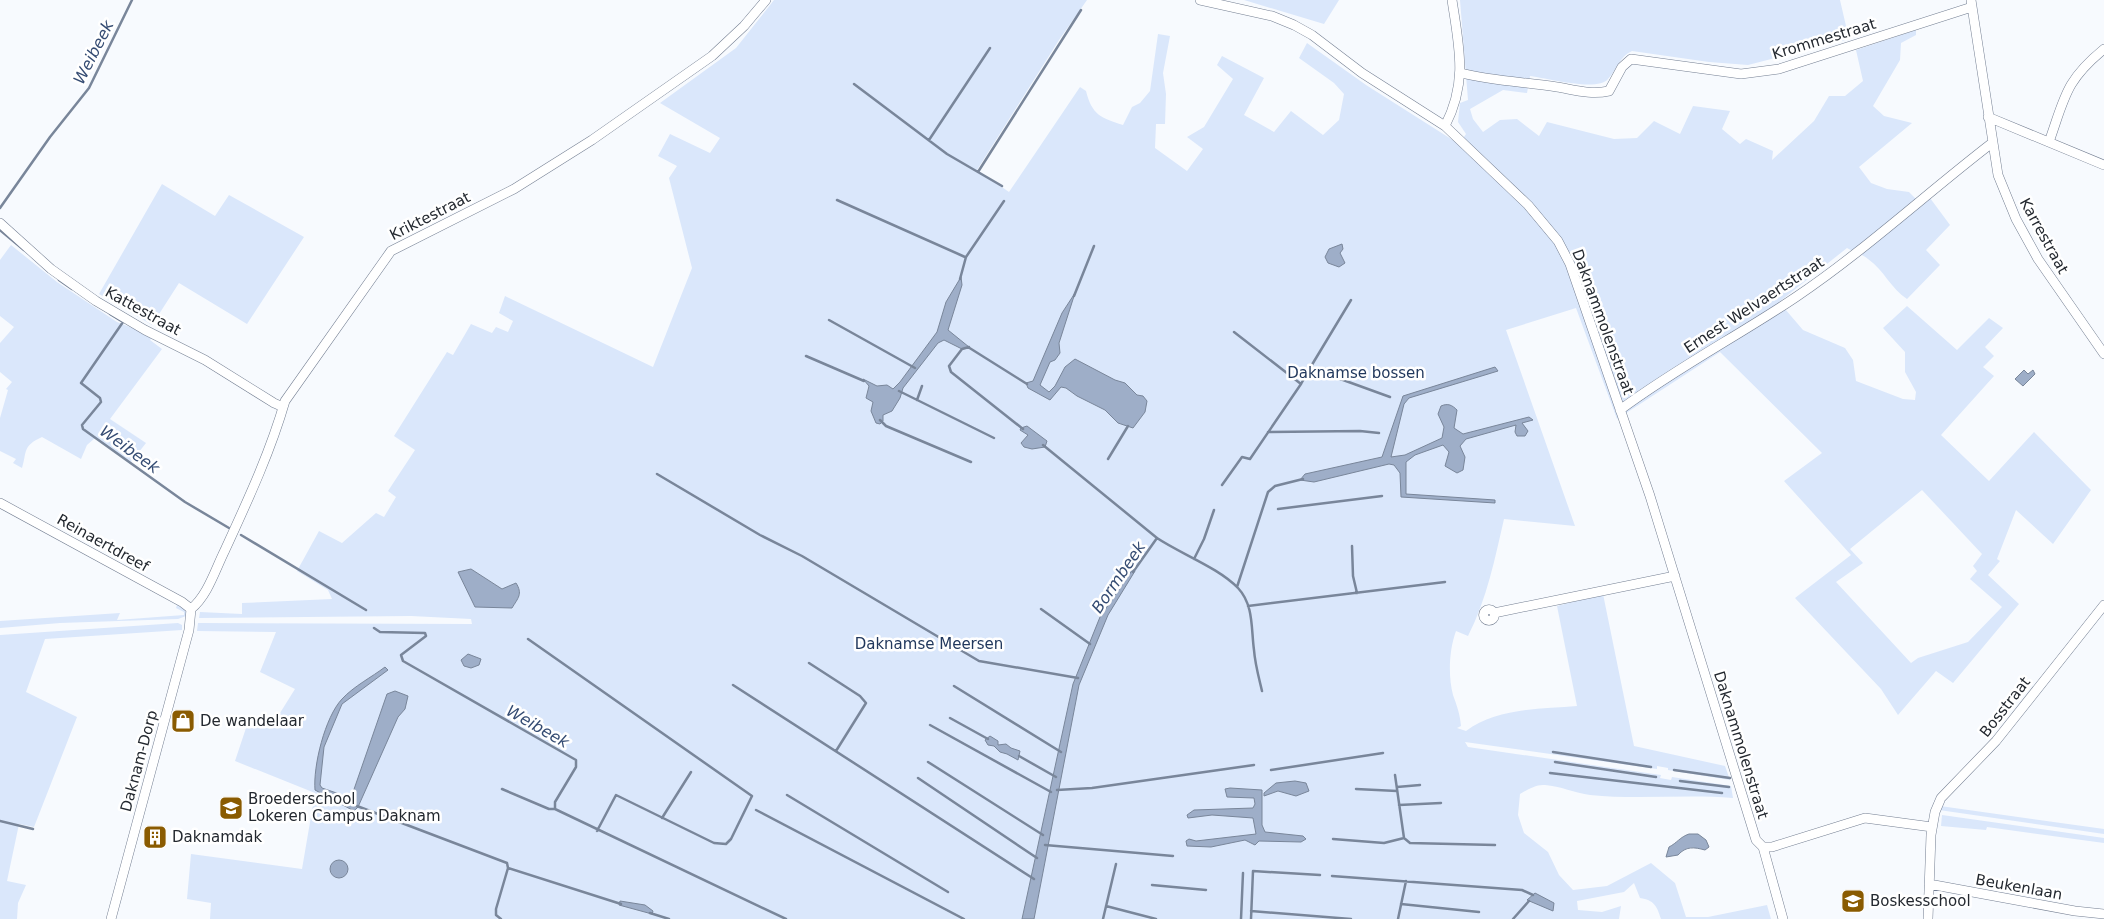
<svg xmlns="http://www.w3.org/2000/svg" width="2104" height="919" viewBox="0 0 2104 919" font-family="'DejaVu Sans',sans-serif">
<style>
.green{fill:#dae7fb;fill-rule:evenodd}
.water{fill:#9eaec8;stroke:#79869a}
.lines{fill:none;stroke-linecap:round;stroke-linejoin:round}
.stream{stroke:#79869a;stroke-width:2.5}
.street-casing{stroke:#747f92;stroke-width:10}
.street{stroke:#fff;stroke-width:9}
.labels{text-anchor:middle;stroke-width:5;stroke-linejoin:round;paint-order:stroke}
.street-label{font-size:15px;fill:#23282f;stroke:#fff}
.park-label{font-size:15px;fill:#21385d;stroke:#fff}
.poi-label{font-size:15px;fill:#23282f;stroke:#fff;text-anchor:start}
.water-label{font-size:16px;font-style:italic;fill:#354c73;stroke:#fff}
</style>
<rect width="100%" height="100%" fill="#f7fafe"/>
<path class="green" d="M 774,0 L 1087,0 L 1059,40 L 977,170 L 1009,192 L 1080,87 L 1086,91 C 1092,115 1101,118 1123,125 L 1132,107 L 1140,103 L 1150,91 L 1158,34 L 1170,36 L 1163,73 L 1166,94 L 1165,124 L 1156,124 L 1155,148 L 1187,171 L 1203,149 L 1187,137 L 1204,127 L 1233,79 L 1217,65 L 1222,56 L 1264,78 L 1244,115 L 1274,132 L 1291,111 L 1323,135 L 1339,120 L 1344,94 L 1334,83 L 1299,58 L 1307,43 L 1366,85 L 1459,144 L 1466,134 L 1458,122 L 1460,103 L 1468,100 L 1460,0 L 1840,0 L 1849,39 L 1748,65 L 1709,62 L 1632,51 C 1620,56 1617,69 1608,79 C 1598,92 1546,78 1530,76 L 1527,93 L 1503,90 L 1470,109 L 1473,119 L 1483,132 L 1500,120 L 1517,119 L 1539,136 L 1547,122 L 1614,139 L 1637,138 L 1654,121 L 1680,134 L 1693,106 L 1730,111 L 1722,129 L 1740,144 L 1746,139 L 1773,151 L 1772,160 L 1814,121 L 1829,96 L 1845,96 L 1863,81 L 1856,50 L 1916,30 L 1916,35 L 1901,43 L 1900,60 L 1873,106 L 1884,116 L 1912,123 L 1859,167 L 1871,183 L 1887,189 L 1909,192 L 1922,205 L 1930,198 L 1950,225 L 1926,250 L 1940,265 L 1907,299 C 1891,289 1884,270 1868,259 C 1862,254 1854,252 1847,248 L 1779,302 L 1803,330 L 1845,348 L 1853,360 L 1856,381 L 1903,399 L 1915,400 L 1916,392 L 1905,372 L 1905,352 L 1883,328 L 1907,306 L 1957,350 L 1989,318 L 2003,328 L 1985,347 L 1994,356 L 1983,367 L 1994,376 L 1941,435 L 1989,481 L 2034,432 L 2091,490 L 2053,544 L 2016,510 L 1997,559 L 2000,561 L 1988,575 L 2019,604 L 1953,683 L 1936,671 L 1898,715 L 1881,689 L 1795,598 L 1851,555 L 1784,481 L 1822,453 L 1720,352 L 1617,419 L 1576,308 L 1506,330 L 1575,526 L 1504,519 C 1495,558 1487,599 1468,636 L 1456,631 C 1449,650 1448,676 1453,695 C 1457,706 1460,714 1461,726 L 1457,728 L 1466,731 C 1496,708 1541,709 1577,706 L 1557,606 L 1603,594 L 1634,746 L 1725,766 L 1730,780 L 1668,770 L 1668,768 L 1657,766 L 1657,769 L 1465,742 L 1468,747 L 1661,775 L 1660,778 L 1671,780 L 1672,777 L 1731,786 L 1733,798 C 1685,794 1638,800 1590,795 C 1575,793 1560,786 1545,785 C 1536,784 1527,790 1520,794 L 1518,815 L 1524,833 L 1548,852 L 1559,875 L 1573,890 L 1607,886 L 1651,863 L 1675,883 L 1686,917 L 1708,917 L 1767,905 L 1771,919 L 1661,919 C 1657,906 1654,900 1640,898 L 1634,883 L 1624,892 L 1577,901 L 1578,910 L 1602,912 L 1621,906 L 1619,919 L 210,919 L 211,903 L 187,899 L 191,854 L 302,869 L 315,793 L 235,761 L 248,722 L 270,729 L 295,689 L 260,672 L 276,632 L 197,631 L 198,623 L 472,624 L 471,619 L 411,616 L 199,618 L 200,612 L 242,614 L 242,603 L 332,599 L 328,590 L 297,571 L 319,531 L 342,543 L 376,513 L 384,517 L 396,497 L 388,491 L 415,450 L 394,436 L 447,352 L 453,355 L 471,324 L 492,333 L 496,327 L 508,332 L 513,321 L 499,313 L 505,296 L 653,367 L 692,268 L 669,178 L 677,166 L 658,156 L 670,134 L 710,153 L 720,138 L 660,103 L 736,48 ZM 1922,490 L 1982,554 L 1973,566 L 1977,571 L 1970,579 L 2002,607 L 1968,642 L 1918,658 L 1911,663 L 1836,582 L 1863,563 L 1850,549 ZM 471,569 L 502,589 L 458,572 Z
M 1244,0 L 1339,0 L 1324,24 Z
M 162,184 L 215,216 L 229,195 L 304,237 L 247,324 L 179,283 L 152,325 L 99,294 Z
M 11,245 L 57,282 L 117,322 L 153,336 L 150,340 L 162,349 L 110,419 L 146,443 L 131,462 L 95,438 L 87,445 L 81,459 L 42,437 C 22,446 27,452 22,468 L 13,463 L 16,459 L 0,451 L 0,418 L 8,390 L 6,389 L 12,382 L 0,372 L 0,343 L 14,327 L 0,316 L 0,260 Z
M 177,605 L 186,610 L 186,616 L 178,619 L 60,623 L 0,628 L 0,621 L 120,613 L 117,620 L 184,615 L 184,612 L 176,608 Z
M 178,623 L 182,625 L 182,630 L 45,639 L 26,692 L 77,717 L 34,827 L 19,824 L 7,881 L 26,885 L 18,903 L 17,919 L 0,919 L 0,635 Z
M 1940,806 L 2104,829 L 2104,834 L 1939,810 Z
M 1942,815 L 2104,838 L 2104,843 L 1987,827 L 1986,830 L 1941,826 Z"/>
<path class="water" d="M 1342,244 L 1343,249 L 1340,253 L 1345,263 L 1339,267 L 1328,263 L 1325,257 L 1329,249 Z
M 961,277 L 962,285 L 948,330 L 969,347 L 962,349 L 944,340 L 938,343 L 903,388 L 900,398 L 892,411 L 883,415 L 883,421 L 880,424 L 876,423 L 871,411 L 873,402 L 866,398 L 869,386 L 863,379 L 877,386 L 887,385 L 893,389 L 900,382 L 937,332 L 946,302 Z
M 1075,293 L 1059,343 L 1060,353 L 1055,360 L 1050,362 L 1040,385 L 1049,392 L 1055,386 L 1065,367 L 1075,359 L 1115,380 L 1125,383 L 1137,395 L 1143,396 L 1147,401 L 1145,412 L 1133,428 L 1118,423 L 1105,410 L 1077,396 L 1066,388 L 1061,387 L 1050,400 L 1028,388 L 1026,383 L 1033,381 L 1062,313 Z
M 1495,367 L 1498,371 L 1409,398 L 1404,404 L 1391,457 L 1405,455 L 1442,438 L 1444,427 L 1438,414 L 1441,406 C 1448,403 1452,405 1457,410 L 1454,428 L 1463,434 L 1529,417 L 1533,420 L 1522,423 L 1528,431 L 1525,436 L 1517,436 L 1515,432 L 1516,425 L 1466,439 L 1460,446 L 1465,457 L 1463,470 L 1457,473 L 1445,466 L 1449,452 L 1443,445 L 1415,455 L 1406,462 L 1406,494 L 1495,500 L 1495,503 L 1401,497 L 1400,473 L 1394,465 L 1389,464 L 1314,482 L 1300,480 L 1305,474 L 1382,457 L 1403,396 Z
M 2024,370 L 2028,374 L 2033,370 L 2035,374 L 2023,386 L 2015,379 Z
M 1027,426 L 1047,441 L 1045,447 L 1032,449 L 1024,447 L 1021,443 L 1028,435 L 1020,430 L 1021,428 Z
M 471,569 L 502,589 L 516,583 C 523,594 518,598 512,608 L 475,607 L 458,572 Z
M 1133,569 L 1135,571 L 1108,615 L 1079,685 L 1034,919 L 1022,919 L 1073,684 L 1100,617 Z
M 468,654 L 481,659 L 479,665 L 471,668 L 464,666 L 461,660 Z
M 385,667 L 388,670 L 342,704 L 324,747 L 320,785 L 322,788 L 351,798 L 387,694 L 395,691 L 408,696 L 405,709 L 398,717 L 358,807 L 354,811 L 315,790 C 313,766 325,717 342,699 C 354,686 372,677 385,667 Z
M 990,736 L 998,741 L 998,745 L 1006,744 L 1011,748 L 1020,751 L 1018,760 L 1007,754 L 1000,752 L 994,746 L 988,745 L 985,740 Z
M 1295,781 L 1306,783 L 1309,791 L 1296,796 L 1278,791 L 1264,796 L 1264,793 L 1276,783 Z
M 1230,788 L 1262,790 L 1262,825 L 1265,832 L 1303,836 L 1306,839 L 1301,842 L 1259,841 L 1255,845 L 1245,840 L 1211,847 L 1187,846 L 1186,841 L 1189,839 L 1196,841 L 1256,834 L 1253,818 L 1212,815 L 1188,818 L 1187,815 L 1194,810 L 1253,808 L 1255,804 L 1254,798 L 1227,797 L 1225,789 Z
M 1689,834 L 1698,834 L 1706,840 L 1709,847 L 1705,850 C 1694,847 1686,846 1678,855 L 1666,857 L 1669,847 C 1677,843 1680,837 1689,834 Z
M330 869a9 9 0 1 1 18 0a9 9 0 1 1-18 0Z
M 1535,893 L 1554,903 L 1553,911 L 1527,900 Z
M 620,901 L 645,905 L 653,911 L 652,914 L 619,905 Z"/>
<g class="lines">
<path class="stream" d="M 854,84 L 947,154 L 1002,186
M 929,140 L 990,48
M 978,172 L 1081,10
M 837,200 L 965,257
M 0,208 L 50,137 L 89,88 L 132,0
M 0,230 L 24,250
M 960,279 L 966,257 L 1004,201
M 59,280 L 72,289
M 1074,296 L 1094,246
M 1351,300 L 1310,368 L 1390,397
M 110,314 L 123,322 L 81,383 L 100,398 L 101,402 L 82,425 L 83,429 L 185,502 L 229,528
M 829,320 L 915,368
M 1234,332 L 1301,384 L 1310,368
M 968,347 L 1027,384
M 969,347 L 962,349 L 949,366 L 951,372 L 1023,429
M 806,356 L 864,381
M 899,391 L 994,438
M 917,400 L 922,386
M 880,420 L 886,426 L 971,462
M 1268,432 L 1360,431 L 1379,433
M 1043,445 L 1157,538 L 1133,572
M 1108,459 L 1128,426
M 657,474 L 760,535 L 802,556 L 979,661 L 1078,678
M 1222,485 L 1242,457 L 1250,459 L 1301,384
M 1278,509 L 1382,496
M 241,535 L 366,610
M 1157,538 C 1181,554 1219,568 1238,588 C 1254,605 1251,629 1254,650 C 1255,664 1259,678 1262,691
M 1352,546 L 1353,576 L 1357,593
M 1194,559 L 1204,539 L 1214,510
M 1237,587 L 1268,492 L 1275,486 L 1303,479
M 1248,606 L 1445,582
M 1041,609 L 1090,644
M 374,628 L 380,632 L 425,633 L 426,636 L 401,655 L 403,661 L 576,760 L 576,767 L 555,802 L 555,809 L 786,919
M 528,639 L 752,796 L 731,839 L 726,844 L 714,843 L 616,795 L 597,831
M 809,663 L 860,696 L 866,703 L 836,751
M 733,685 L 1034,879
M 954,686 L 1061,752
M 950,718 L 988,739
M 930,725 L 1051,792
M 1553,752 L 1651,767
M 1019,756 L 1056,777
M 928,762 L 1043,835
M 1555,762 L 1656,777
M 1271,770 L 1383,753
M 1674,770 L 1730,778
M 1550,773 L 1722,793
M 1395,775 L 1404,838 L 1410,843 L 1495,845
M 918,778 L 1037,858
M 1680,781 L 1729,787
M 1397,787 L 1420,785
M 502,789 L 549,809 L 555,809
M 1356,789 L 1397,791
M 1057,790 L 1092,788 L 1254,765
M 787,795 L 948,892
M 1399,805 L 1441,803
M 357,806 L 507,863 L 508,868 L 496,909 L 496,915 L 501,919
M 756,810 L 964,919
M 662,818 L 691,772
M 0,821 L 33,829
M 1333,839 L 1384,843 L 1404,838
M 1045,845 L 1173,856
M 508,868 L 621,904
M 1332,876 L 1522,890 L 1533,895
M 1152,885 L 1206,890
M 1401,904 L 1479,912
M 1106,906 L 1156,919
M 1251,911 L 1351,919
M 650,913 L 669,919
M 1103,919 L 1116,864
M 1241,919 L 1243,873
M 1251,919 L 1253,871 L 1320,875
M 1398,919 L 1406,881
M 1513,919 L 1529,901"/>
<g class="street-casing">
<path id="street" d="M 1200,0 L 1272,16 L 1294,25 L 1312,35 L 1362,73 L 1445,126 L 1528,205 L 1558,241 L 1570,264 L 1650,496 L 1756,840 L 1763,847 L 1783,919
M 1971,0 L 1998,175 L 2016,219 L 2038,259 L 2104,354
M 1461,73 C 1493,81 1525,82 1557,87 C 1575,90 1591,95 1609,91 L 1622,67 L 1631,59 L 1741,74 L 1779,69 L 1972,7
M 1988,117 L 2104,165
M 1445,126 C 1468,82 1459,47 1452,0
M 2049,142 C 2065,97 2065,81 2104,49
M 0,223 L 51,269 L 96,301 L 145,330 L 205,360 L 274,403 L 283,407
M 1620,410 C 1676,368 1738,336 1796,297 C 1863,252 1927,193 1992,143
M 0,503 L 182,602 L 191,609
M 191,609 C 208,595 215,570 225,550 C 247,502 270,453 285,401 L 391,251 L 514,189 L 592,140 L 712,56 L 744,26 L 766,0
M1483.5 615a5.5 5.5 0 1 1 11 0a5.5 5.5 0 1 1-11 0Z
M 1494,613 L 1675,576
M 1763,847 L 1772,847 L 1865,818 L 1932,827
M 1929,884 L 2075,911 L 2104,914
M 111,919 L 189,630 L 191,609
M 1928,919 L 1931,835 L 1935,812 L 1941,798 L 1996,741 L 2104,605"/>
</g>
<use href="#street" class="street"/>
</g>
<defs>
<g id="shop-square" transform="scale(1.25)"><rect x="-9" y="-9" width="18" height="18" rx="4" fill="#8a5b01" stroke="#fff"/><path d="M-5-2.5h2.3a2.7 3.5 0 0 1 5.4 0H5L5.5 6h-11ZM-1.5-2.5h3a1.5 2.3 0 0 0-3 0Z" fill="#fff"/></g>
<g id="school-square" transform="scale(1.25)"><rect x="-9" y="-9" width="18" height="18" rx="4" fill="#8a5b01" stroke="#fff"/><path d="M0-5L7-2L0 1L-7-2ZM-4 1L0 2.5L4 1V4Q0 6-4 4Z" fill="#fff"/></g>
<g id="building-square" transform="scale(1.25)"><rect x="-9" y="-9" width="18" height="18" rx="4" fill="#8a5b01" stroke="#fff"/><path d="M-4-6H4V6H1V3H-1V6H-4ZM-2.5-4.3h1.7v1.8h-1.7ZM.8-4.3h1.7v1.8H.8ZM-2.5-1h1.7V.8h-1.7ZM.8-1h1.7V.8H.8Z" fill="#fff"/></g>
</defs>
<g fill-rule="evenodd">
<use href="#shop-square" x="183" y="721"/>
<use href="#school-square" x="231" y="808"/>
<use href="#building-square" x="155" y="837"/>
<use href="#school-square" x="1853" y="901"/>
</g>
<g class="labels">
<g class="street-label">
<text transform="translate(1824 39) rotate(-17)" y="5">Krommestraat</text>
<text transform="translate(430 216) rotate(-27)" y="5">Kriktestraat</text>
<text transform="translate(2044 236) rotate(61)" y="5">Karrestraat</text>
<text transform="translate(1754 305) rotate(-33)" y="5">Ernest Welvaertstraat</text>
<text transform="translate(143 311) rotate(29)" y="5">Kattestraat</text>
<text transform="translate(1603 322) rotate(70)" y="5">Daknammolenstraat</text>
<text transform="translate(103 543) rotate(29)" y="5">Reinaertdreef</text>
<text transform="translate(2005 707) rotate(-52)" y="5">Bosstraat</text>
<text transform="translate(1741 745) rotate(73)" y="5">Daknammolenstraat</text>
<text transform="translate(139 761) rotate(-75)" y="5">Daknam-Dorp</text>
<text transform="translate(2019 887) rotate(10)" y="5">Beukenlaan</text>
</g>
<g class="park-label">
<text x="1356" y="378">Daknamse bossen</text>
<text x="929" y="649">Daknamse Meersen</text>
</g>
<g class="poi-label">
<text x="200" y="726">De wandelaar</text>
<text x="248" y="804">Broederschool<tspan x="248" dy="17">Lokeren Campus Daknam</tspan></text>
<text x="172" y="842">Daknamdak</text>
<text x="1870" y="906">Boskesschool</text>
</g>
<g class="water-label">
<text transform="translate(93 52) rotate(-63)" y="6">Weibeek</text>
<text transform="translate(130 449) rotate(36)" y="6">Weibeek</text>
<text transform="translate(1118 577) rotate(-56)" y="6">Bormbeek</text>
<text transform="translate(538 726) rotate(30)" y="6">Weibeek</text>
</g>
</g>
</svg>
